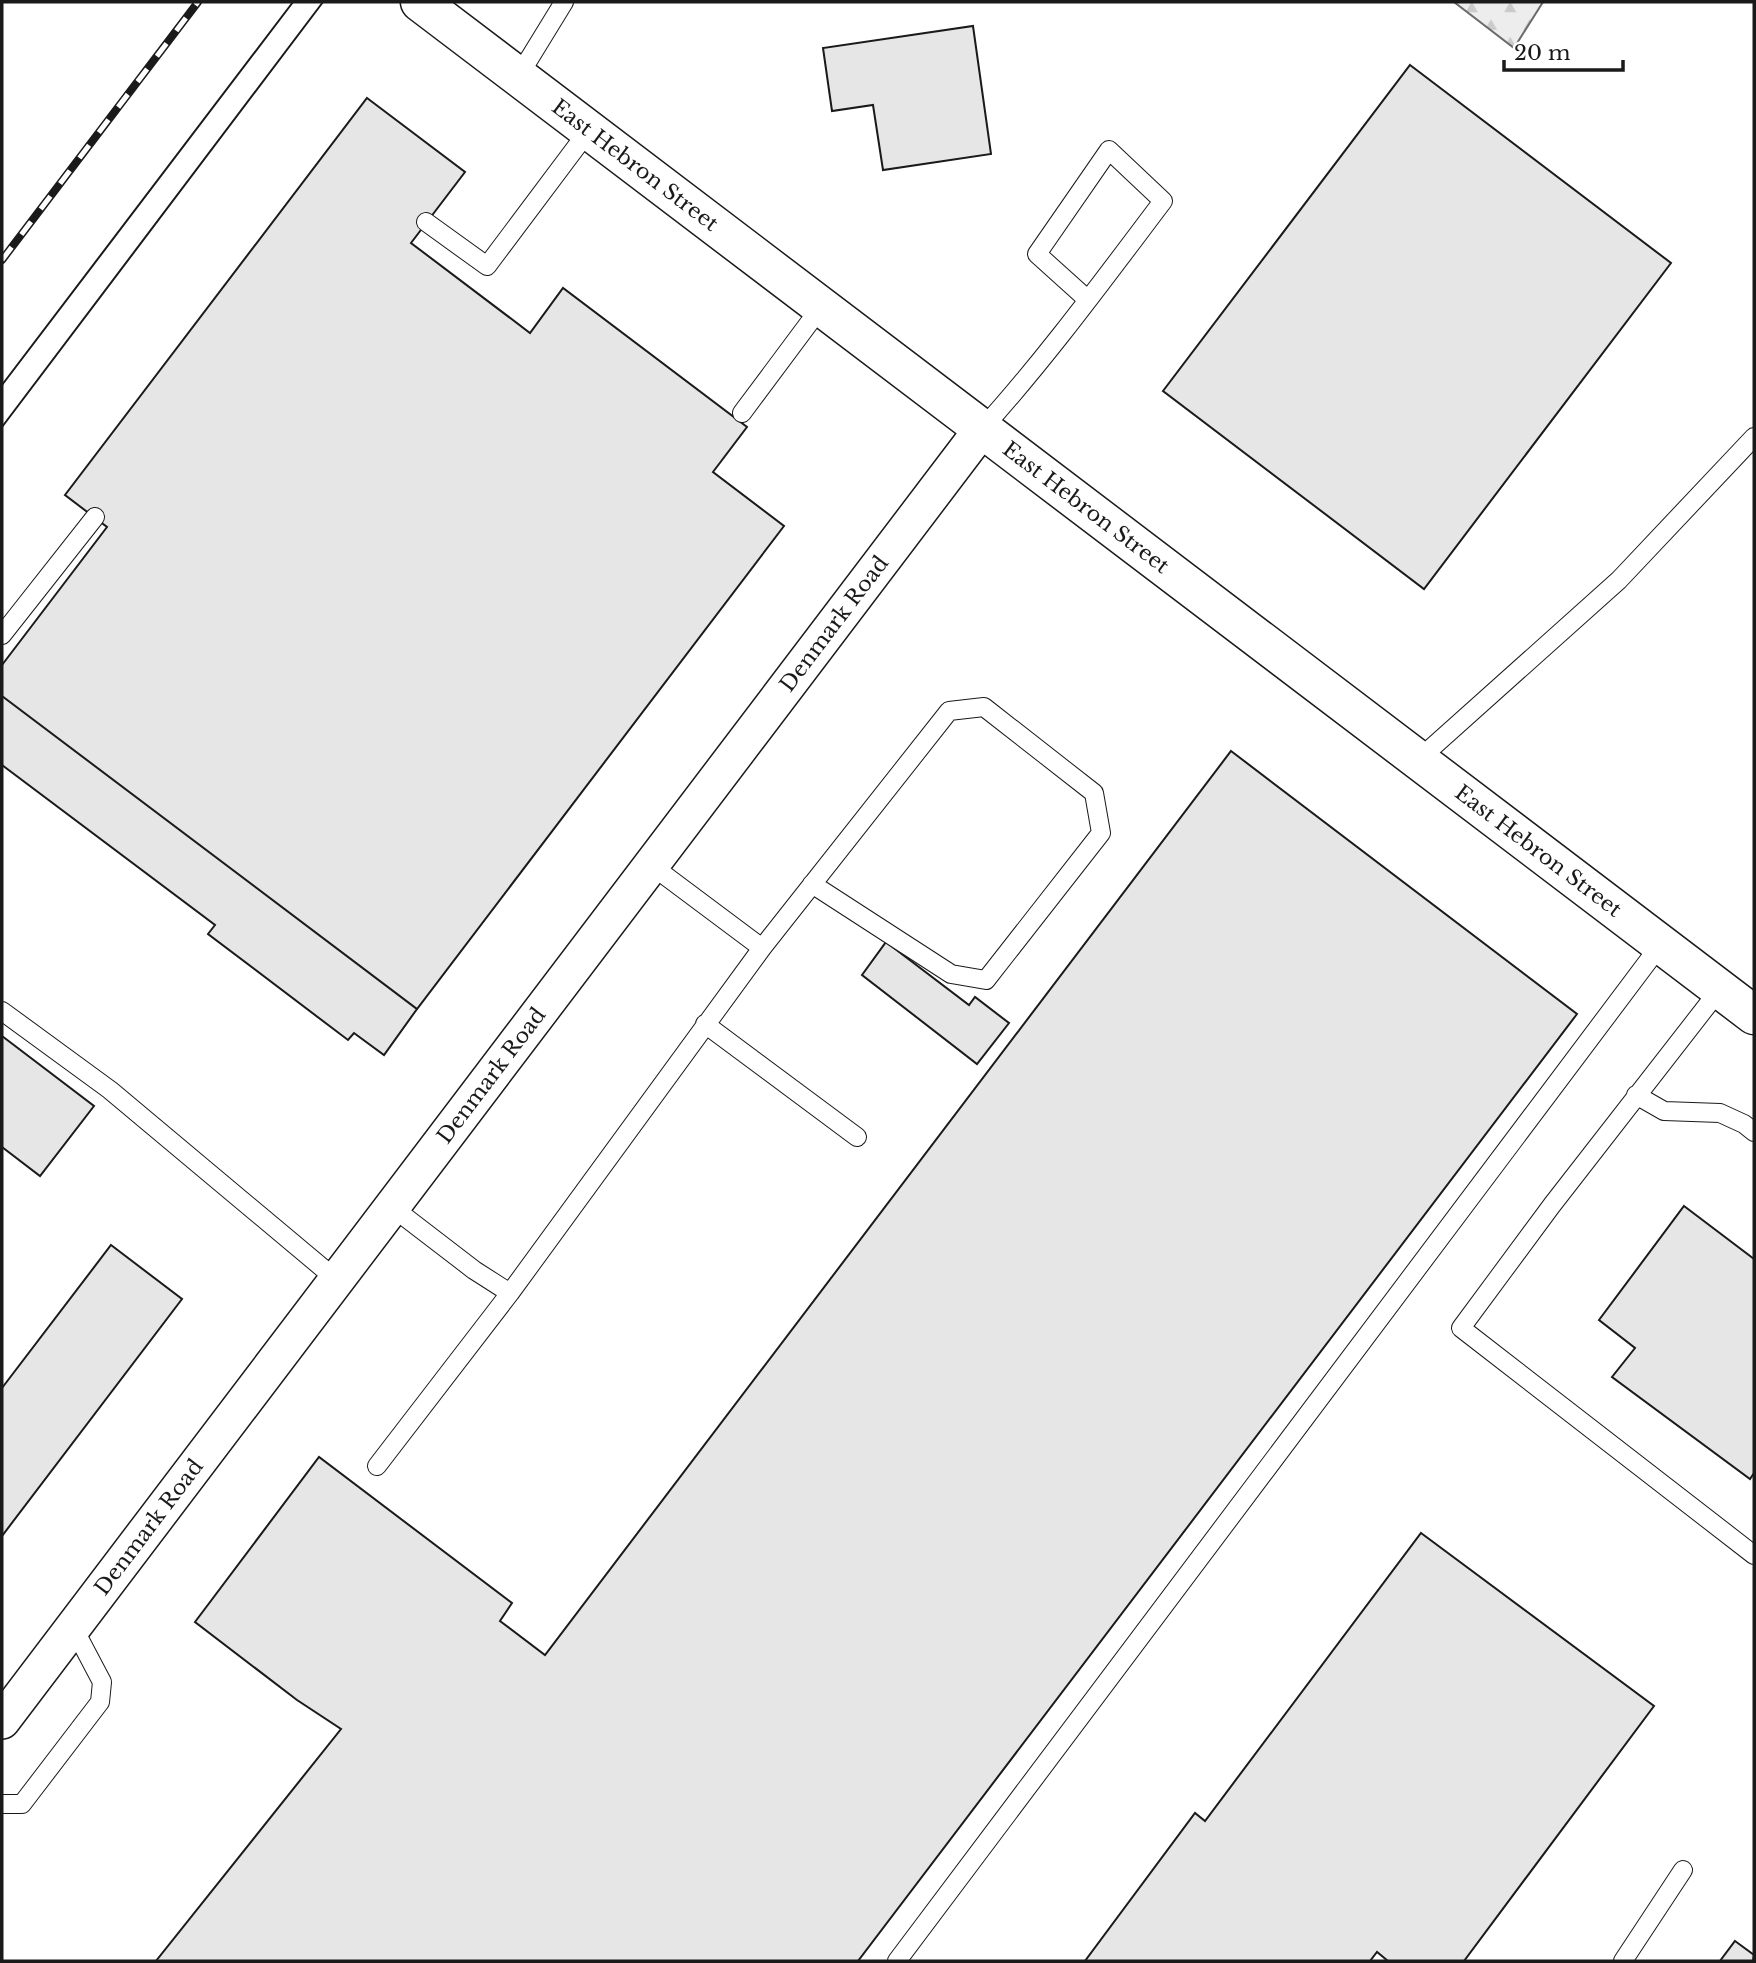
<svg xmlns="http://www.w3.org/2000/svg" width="1756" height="1963" viewBox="0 0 1756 1963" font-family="'Libre Baskerville',serif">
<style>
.forest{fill:url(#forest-firs);stroke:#6a6a6a;stroke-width:2}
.building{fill:#e6e6e6;stroke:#1a1a1a;stroke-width:2}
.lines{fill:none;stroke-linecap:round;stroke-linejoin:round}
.service-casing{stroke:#1a1a1a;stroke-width:20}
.minor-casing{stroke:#1a1a1a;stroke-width:38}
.tertiary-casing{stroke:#1a1a1a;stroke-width:41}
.service{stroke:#fff;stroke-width:18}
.minor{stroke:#fff;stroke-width:35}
.tertiary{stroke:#fff;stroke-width:38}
.tram{stroke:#1a1a1a;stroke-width:2}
.rail-casing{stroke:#1a1a1a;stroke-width:8}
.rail{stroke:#fff;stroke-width:5;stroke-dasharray:16;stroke-linecap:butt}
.labels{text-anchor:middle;stroke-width:5;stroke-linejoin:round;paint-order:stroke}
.street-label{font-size:21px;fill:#1a1a1a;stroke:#fff}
</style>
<defs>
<pattern id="forest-firs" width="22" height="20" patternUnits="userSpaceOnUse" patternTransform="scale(1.75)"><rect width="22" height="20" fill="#ededed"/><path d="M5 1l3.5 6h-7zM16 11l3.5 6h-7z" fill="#cbcbcb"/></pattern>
</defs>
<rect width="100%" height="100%" fill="#fff"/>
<path class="forest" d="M 1454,2 L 1543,2 L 1514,48 Z"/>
<path class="building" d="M 973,26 L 991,154 L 883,170 L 873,105 L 832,111 L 823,48 Z
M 1410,65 L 1671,263 L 1424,589 L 1163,391 Z
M 367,98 L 465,172 L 411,243 L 530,333 L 563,288 L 747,427 L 713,472 L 784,526 L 417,1009 L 2,696 L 2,665 L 107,527 L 65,495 Z
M 2,696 L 417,1009 L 384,1055 L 354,1033 L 348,1040 L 208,934 L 215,925 L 2,765 Z
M 1231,751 L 1577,1014 L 858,1961 L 156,1961 L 341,1729 L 297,1700 L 195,1622 L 319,1457 L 512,1603 L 500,1621 L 545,1655 Z
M 886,942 L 969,1005 L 975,997 L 1009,1023 L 977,1064 L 862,975 Z
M 2,1036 L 94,1106 L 40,1176 L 2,1147 Z
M 1684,1206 L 1754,1259 L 1754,1473 L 1750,1479 L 1612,1377 L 1635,1348 L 1599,1320 Z
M 111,1245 L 182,1299 L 2,1536 L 2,1388 Z
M 1421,1533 L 1654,1706 L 1464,1961 L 1388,1961 L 1377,1952 L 1370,1961 L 1085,1961 L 1195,1813 L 1205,1821 Z
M 1735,1941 L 1754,1955 L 1753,1961 L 1720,1961 Z"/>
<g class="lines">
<g class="service-casing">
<path id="service" d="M 518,77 L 564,2
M 426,222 L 487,266 L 589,130
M 742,413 L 821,307
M 982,429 C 1047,357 1104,279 1163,201 L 1109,150 L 1037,254 L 1088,300
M 2,635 L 95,517
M 1418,760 L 1619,580 L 1754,437
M 651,865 L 762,948 L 949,711 L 984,707 L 1094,793 L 1101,833 L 986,980 L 951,974 L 812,884
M 1720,989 L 1552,1205 L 1461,1328 L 1754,1555
M 2,1011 L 110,1090 L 337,1280
M 705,1024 L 857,1137
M 1636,1095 L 1664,1111 L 1720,1113 L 1744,1124 L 1754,1132
M 392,1207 L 474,1270 L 510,1293 L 762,948
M 377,1466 L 510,1293
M 2,1804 L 22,1804 L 100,1702 L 102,1682 L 73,1627
M 897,1961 L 1661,944
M 1623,1961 L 1683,1870"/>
</g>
<g class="minor-casing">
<g id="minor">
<path id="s1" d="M 2,1721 L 982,429"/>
</g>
</g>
<g class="tertiary-casing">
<g id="tertiary">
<path id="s2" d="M 420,2 L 1754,1015"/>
</g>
</g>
<use href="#service" class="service"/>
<use href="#minor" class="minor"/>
<use href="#tertiary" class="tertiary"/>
<path class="tram" d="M 2,385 L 293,2
M 2,427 L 323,2"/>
<g class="rail-casing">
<path id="rail" d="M 2,260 L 198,2"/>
</g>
<use href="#rail" class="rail"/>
</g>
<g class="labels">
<g class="street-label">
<text dy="7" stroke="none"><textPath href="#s2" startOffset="270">East Hebron Street</textPath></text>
<text dy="7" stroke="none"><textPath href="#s2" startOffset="836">East Hebron Street</textPath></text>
<text dy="7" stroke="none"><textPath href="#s1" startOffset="1377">Denmark Road</textPath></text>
<text dy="7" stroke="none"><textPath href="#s2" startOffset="1404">East Hebron Street</textPath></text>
<text dy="7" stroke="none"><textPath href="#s1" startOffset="810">Denmark Road</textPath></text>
<text dy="7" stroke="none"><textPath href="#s1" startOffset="243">Denmark Road</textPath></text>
</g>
</g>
<rect width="1756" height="1963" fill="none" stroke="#1a1a1a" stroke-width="7"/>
<path d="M1504 60v10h119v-10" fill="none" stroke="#1a1a1a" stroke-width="3.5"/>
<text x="1514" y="60" font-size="21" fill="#1a1a1a" stroke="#ffffff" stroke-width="5" paint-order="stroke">20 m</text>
</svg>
